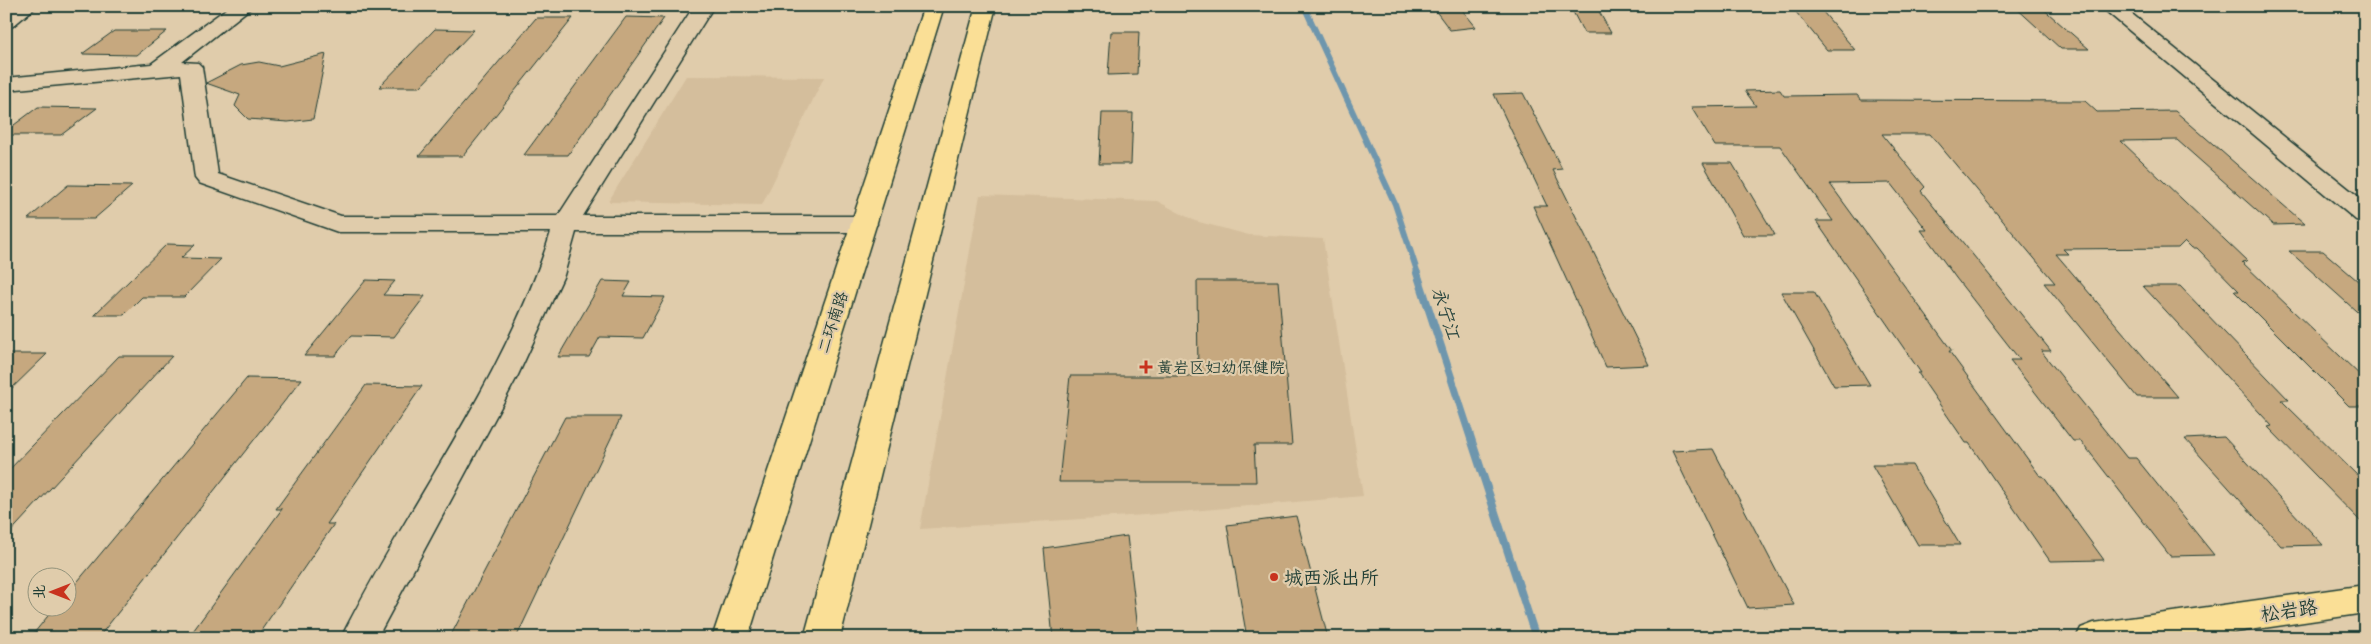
<svg xmlns="http://www.w3.org/2000/svg" width="2371" height="644" viewBox="0 0 2371 644" font-family="'Architects Daughter','LXGW WenKai TC',sans-serif">
<style>
.built{fill:#d4be9c}
.lines{fill:none;stroke-linecap:round;stroke-linejoin:round}
.stream-far1{stroke:#6e96ad;stroke-width:6}
.stream{stroke:#6e96ad;stroke-width:8}
.building{fill:#c6a87f;stroke:#1f3d34}
.minor-casing{stroke:#1f3d34;stroke-width:3}
.major-casing{stroke:#1f3d34;stroke-width:3}
.minor{fill:#e0ccab;fill-rule:evenodd}
.major{fill:#fadf96;fill-rule:evenodd}
.poi-dot{fill:#c8321e;stroke:#e0ccab;stroke-width:2}
.labels{text-anchor:middle;stroke-width:4.5;stroke-linejoin:round;paint-order:stroke}
.street-label{font-size:16px;fill:#1f3d34;stroke:#e0ccab}
.poi-label{font-size:16px;fill:#1f3d34;stroke:#e0ccab;text-anchor:start}
.water-label{font-size:18px;font-style:italic;fill:#26443e;stroke:#e0ccab}
.near-poi-label{font-size:19px;fill:#1f3d34;stroke:#e0ccab;text-anchor:start}
.near-street-label{font-size:19px;fill:#1f3d34;stroke:#e0ccab}
</style>
<rect width="100%" height="100%" fill="#e0ccab"/>
<filter id="ink" filterUnits="userSpaceOnUse"><feTurbulence type="fractalNoise" baseFrequency=".02" numOctaves="2"/><feDisplacementMap in="SourceGraphic" scale="10" xChannelSelector="R" yChannelSelector="G"/><feConvolveMatrix kernelMatrix="1 2 1 2 8 2 1 2 1" color-interpolation-filters="sRGB"/></filter>
<g filter="url(#ink)">
<path class="built" d="M 686,76 L 824,77 L 762,205 L 608,202 Z
M 980,195 L 1157,201 L 1195,221 L 1249,235 L 1323,239 L 1363,496 L 1145,515 L 920,529 Z"/>
<g class="lines">
<path class="stream-far1" d="M 1304,6 L 1395,204 L 1418,274"/>
<path class="stream" d="M 1417,273 L 1536,638"/>
</g>
<path class="building" d="M 1432,6 L 1459,6 L 1476,27 L 1450,30 Z
M 1570,6 L 1596,6 L 1611,33 L 1584,33 Z
M 1791,6 L 1818,6 L 1855,50 L 1827,50 Z
M 2014,6 L 2040,6 L 2089,49 L 2061,49 Z
M 626,17 L 664,18 L 568,155 L 524,155 Z
M 536,18 L 573,18 L 463,156 L 419,156 Z
M 435,29 L 474,30 L 420,87 L 379,87 Z
M 114,31 L 167,31 L 137,55 L 82,54 Z
M 1111,32 L 1139,32 L 1137,74 L 1108,75 Z
M 326,54 L 313,119 L 288,122 L 248,119 L 235,106 L 240,95 L 206,83 L 241,65 L 259,62 L 279,66 Z
M 1780,90 L 1784,96 L 1857,95 L 1861,100 L 2085,101 L 2097,112 L 2175,111 L 2305,224 L 2273,225 L 2177,140 L 2121,141 L 2247,261 L 2242,262 L 2365,380 L 2365,406 L 2349,406 L 2234,291 L 2239,291 L 2197,248 L 2192,248 L 2185,241 L 2178,248 L 2063,249 L 2068,254 L 2056,254 L 2178,397 L 2137,397 L 2044,283 L 2055,283 L 1930,134 L 1882,134 L 1925,187 L 1921,191 L 2051,351 L 2041,351 L 2127,458 L 2136,458 L 2214,555 L 2170,556 L 2081,441 L 2073,441 L 2010,360 L 2020,360 L 1956,278 L 1921,230 L 1927,230 L 1890,183 L 1830,184 L 1952,351 L 1949,351 L 2040,476 L 2043,476 L 2104,560 L 2050,561 L 1969,443 L 1966,443 L 1918,373 L 1921,373 L 1816,221 L 1833,221 L 1780,146 L 1715,146 L 1691,107 L 1756,106 L 1745,91 Z
M 1523,93 L 1562,169 L 1553,170 L 1649,365 L 1606,367 L 1533,206 L 1547,206 L 1494,94 Z
M 38,107 L 97,108 L 61,135 L 6,135 L 6,131 Z
M 1102,113 L 1133,113 L 1131,164 L 1099,164 Z
M 1703,163 L 1732,163 L 1775,235 L 1743,235 Z
M 68,185 L 132,186 L 94,219 L 28,219 Z
M 167,244 L 195,245 L 181,258 L 221,259 L 184,297 L 142,297 L 124,315 L 94,315 Z
M 2289,251 L 2323,251 L 2365,287 L 2365,319 Z
M 366,280 L 395,281 L 383,295 L 425,296 L 394,337 L 351,336 L 335,356 L 304,356 Z
M 602,281 L 631,282 L 623,296 L 665,297 L 643,338 L 600,337 L 589,357 L 558,357 Z
M 1197,281 L 1278,281 L 1292,445 L 1254,445 L 1256,482 L 1059,482 L 1070,376 L 1198,376 Z
M 2143,286 L 2180,286 L 2289,400 L 2281,400 L 2365,483 L 2365,526 L 2268,427 L 2272,426 Z
M 1781,292 L 1814,292 L 1870,385 L 1834,386 Z
M 6,354 L 47,354 L 6,394 Z
M 119,356 L 172,356 L 6,537 L 6,473 Z
M 247,378 L 302,379 L 98,638 L 30,638 L 56,606 L 68,606 L 68,593 Z
M 366,385 L 422,386 L 327,524 L 334,524 L 256,638 L 188,638 L 282,509 L 276,509 Z
M 565,417 L 621,417 L 517,636 L 451,635 Z
M 2224,437 L 2323,545 L 2281,546 L 2185,439 Z
M 1713,449 L 1794,605 L 1748,608 L 1672,451 Z
M 1872,465 L 1912,465 L 1960,545 L 1918,545 Z
M 1296,516 L 1328,638 L 1247,638 L 1227,525 Z
M 1127,536 L 1139,638 L 1053,638 L 1044,548 Z"/>
<g class="lines">
<g class="minor-casing">
<path id="minor" d="M 14,6 L 37,6 L 13,26 L 6,28 L 6,12 Z
M 230,6 L 253,6 L 182,62 L 198,63 L 202,67 L 218,174 L 341,216 L 558,216 L 694,6 L 714,6 L 583,216 L 864,216 L 873,219 L 877,224 L 873,229 L 864,232 L 576,232 L 564,275 L 518,375 L 377,638 L 341,638 C 409,502 506,378 551,232 L 338,232 L 199,183 L 195,178 L 181,74 L 6,90 L 6,78 L 151,64 Z
M 2100,6 L 2122,6 L 2365,202 L 2365,222 L 2356,220 Z"/>
</g>
<g class="major-casing">
<path id="major" d="M 924,6 L 944,6 L 748,638 L 712,638 Z
M 976,6 L 996,6 L 840,638 L 804,638 Z
M 2365,585 L 2365,613 L 2196,638 L 2076,638 L 2081,628 L 2094,623 Z"/>
</g>
<use href="#minor" class="minor"/>
<use href="#major" class="major"/>
</g>
</g>
<g class="poi-dot">
<path d="M1143.5 359.5h5v5h5v5h-5v5h-5v-5h-5v-5h5z"/>
<circle cx="1274" cy="577" r="5"/>
</g>
<g class="labels">
<g class="street-label">
<text transform="translate(832 322) rotate(-72)" y="6">二环南路</text>
</g>
<g class="poi-label">
<text x="1157" y="373">黄岩区妇幼保健院</text>
</g>
<g class="water-label">
<text transform="translate(1446 313) rotate(72)" y="6">永宁江</text>
</g>
<g class="near-poi-label">
<text x="1284" y="584">城西派出所</text>
</g>
<g class="near-street-label">
<text transform="translate(2289 610) rotate(-8)" y="7">松岩路</text>
</g>
</g>
<rect width="2371" height="644" fill="none" stroke="#e0ccab" stroke-width="25"/>
<rect x="12" y="12" width="2346" height="619" fill="none" stroke="#1f3d34" stroke-width="2" filter="url(#ink)"/>
<g transform="translate(52 592) rotate(270)"><circle r="24" fill="#e0ccab" stroke="#93937b"/>
<path d="M0-4L9 19L0 12L-9 19Z" fill="#c8321e"/>
<text y="-8" font-size="14" font-weight="bold" text-anchor="middle" fill="#1f3d34">北</text>
</g>
</svg>
